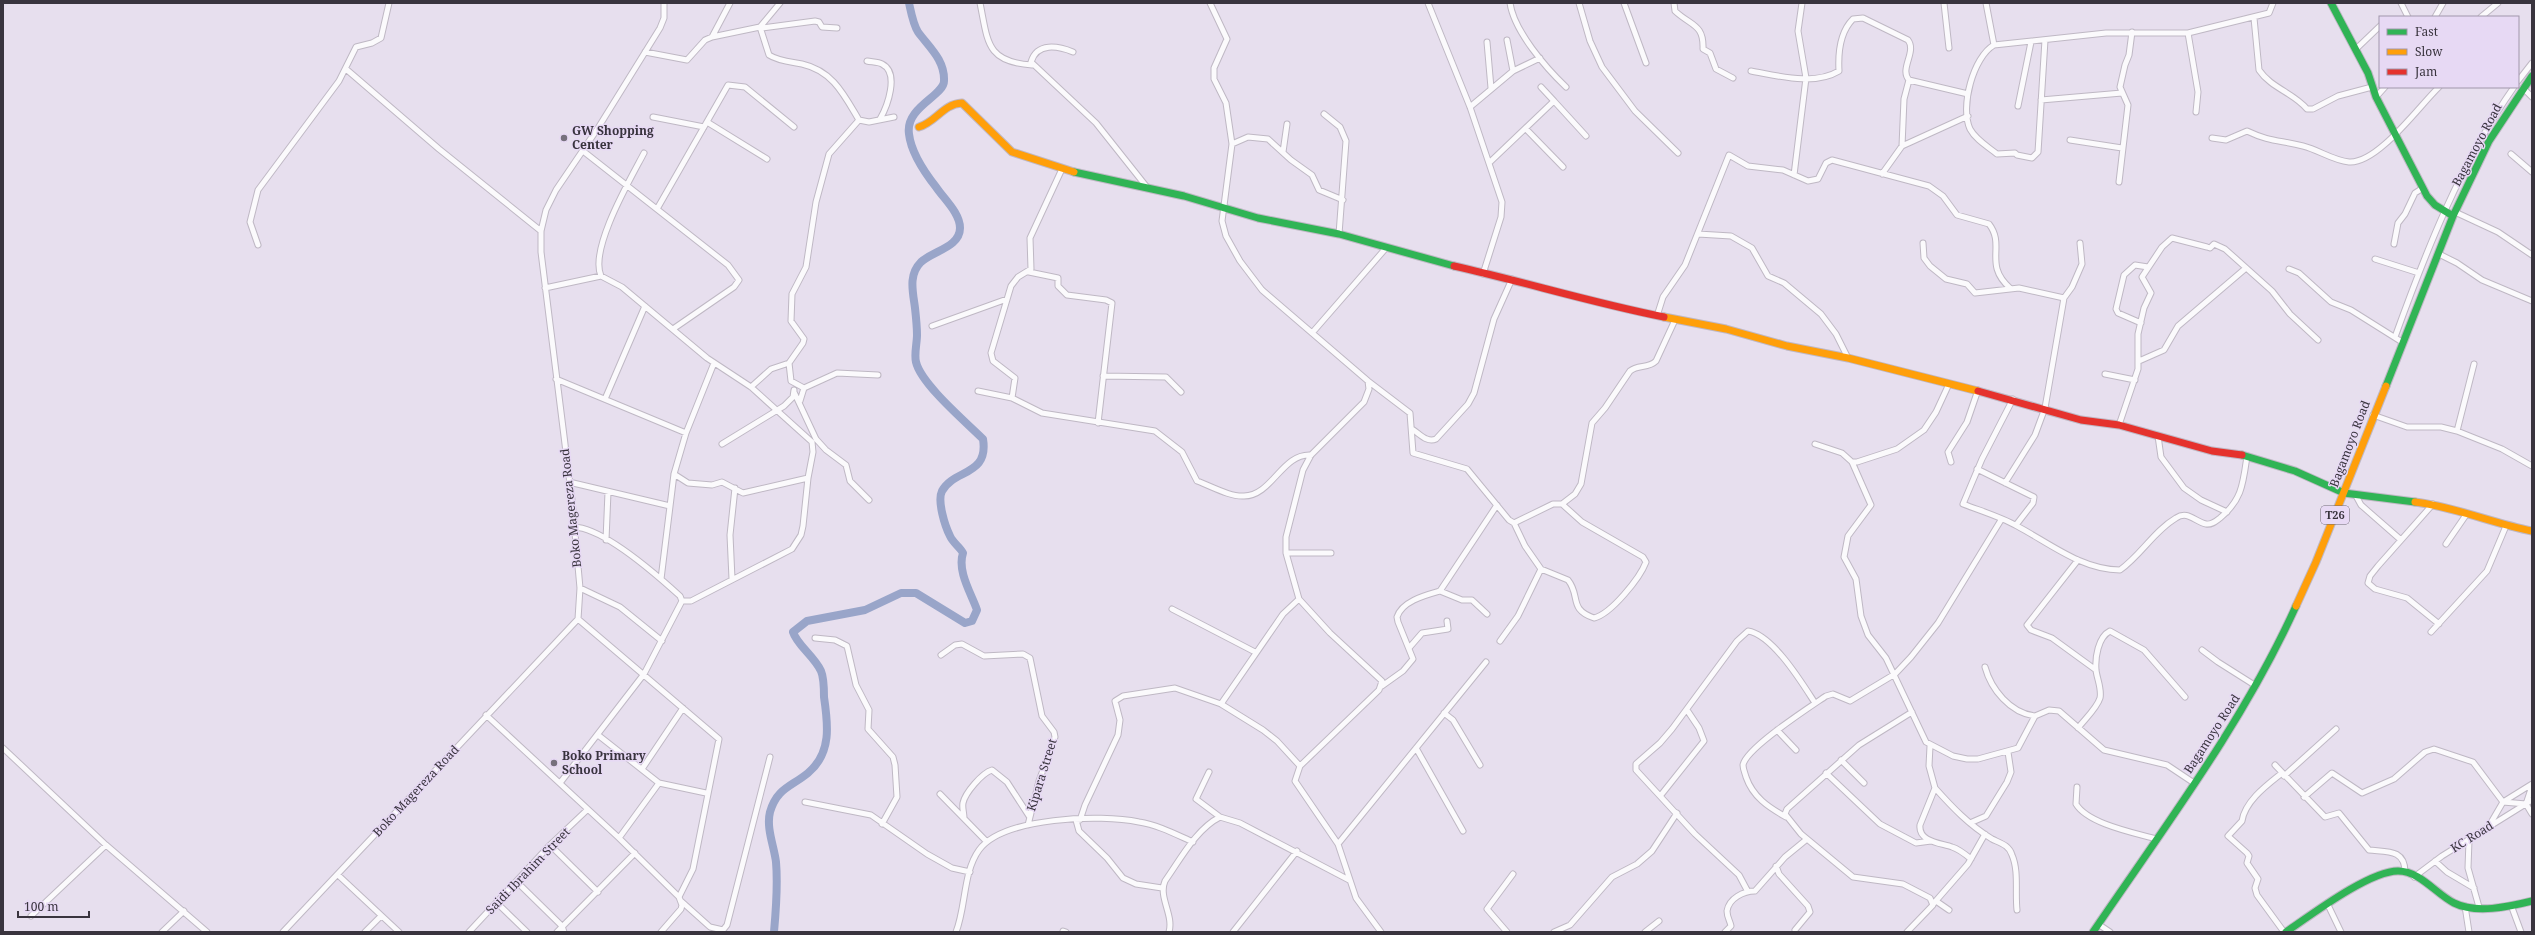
<svg xmlns="http://www.w3.org/2000/svg" width="2535" height="935" viewBox="0 0 2535 935" font-family="'Noto Serif',serif">
<style>
.lines{fill:none;stroke-linecap:round;stroke-linejoin:round}
.river{stroke:#99a5c9;stroke-width:8}
.street-casing{stroke:#bfb8c4;stroke-width:7}
.fast-casing{stroke:#bfb8c4;stroke-width:9}
.slow-casing{stroke:#bfb8c4;stroke-width:9}
.jam-casing{stroke:#bfb8c4;stroke-width:9}
.street{stroke:#fbfafc;stroke-width:5}
.fast{stroke:#30b455;stroke-width:7}
.slow{stroke:#ff9f0a;stroke-width:7}
.jam{stroke:#e5322d;stroke-width:7}
.poi-dot{fill:#76707c;stroke:#e7d9f4;stroke-width:1.5}
.labels{text-anchor:middle;stroke-width:3;stroke-linejoin:round;paint-order:stroke}
.shield{fill:#e7d9f4;stroke:#6d6675;stroke-width:1}
.shield-label{font-size:11px;font-weight:bold;fill:#39343e}
.poi-label{font-size:12px;font-weight:bold;fill:#39343e;stroke:#e7d9f4;text-anchor:start}
.street-label{font-size:12px;fill:#39343e;stroke:#e7d9f4}
</style>
<rect width="100%" height="100%" fill="#e7dfee"/>
<g class="lines">
<path class="river" d="M 774,932 C 776,910 778,885 776,862 C 774,846 766,828 770,812 C 777,788 791,787 808,773 C 832,753 828,724 824,697 C 824,689 824,678 821,671 C 814,656 797,645 793,632 L 807,621 L 865,610 L 901,593 L 916,593 L 965,623 L 972,621 L 977,610 C 971,593 957,571 963,553 C 960,547 953,543 950,536 C 945,526 937,501 942,491 C 954,469 989,476 983,439 C 966,422 921,384 916,362 C 914,354 917,343 917,335 C 917,326 916,317 915,308 C 913,292 908,275 921,262 C 933,251 960,247 960,228 C 960,213 944,199 936,187 C 925,173 911,152 909,134 C 905,107 944,96 944,81 C 945,60 929,47 918,32 C 913,24 911,12 909,3"/>
<g class="street-casing">
<path id="street" d="M 980,3 C 988,42 986,62 1032,65
M 1210,3 L 1227,39 L 1214,68 L 1214,79 L 1226,103 L 1232,144 L 1222,221 L 1226,236 L 1240,261 L 1262,290 L 1368,381 L 1369,389 L 1364,402 L 1311,455 L 1303,470 L 1286,537 L 1286,553 L 1299,599 L 1330,633 L 1382,681 L 1379,690 L 1300,766 L 1295,781 L 1338,844 L 1356,898 L 1381,932
M 1428,3 L 1470,107 L 1502,202 L 1501,217 L 1483,274
M 1510,3 C 1514,31 1546,68 1566,87
M 1579,3 L 1590,41 L 1602,67 L 1635,111 L 1678,153
M 1624,3 L 1646,63
M 1674,3 L 1675,11 C 1691,26 1704,24 1703,49 L 1710,53 L 1716,69 L 1733,78
M 1944,3 L 1949,48
M 1986,3 L 1994,45
M 2401,3 L 2408,17
M 2435,17 L 2443,3
M 2481,17 L 2498,3
M 2254,18 L 2259,70 C 2271,88 2294,93 2307,109 L 2313,109 L 2338,96 L 2372,87
M 760,27 L 780,3
M 762,28 L 815,21 L 819,22 L 822,27 L 837,28
M 2188,33 L 2198,92 L 2196,112
M 712,37 L 730,3
M 1507,40 L 1513,71
M 2045,40 L 2038,152 L 2032,158 L 2017,155 L 2015,153 L 1997,154 C 1987,146 1976,140 1970,129 C 1960,107 1973,57 1994,45 L 2106,33 L 2188,33 L 2269,13 L 2273,3
M 1487,42 L 1491,88
M 2356,49 L 2380,26
M 645,52 L 687,60 L 705,40 L 712,37 L 760,27 L 769,55 C 778,61 792,62 802,64 C 833,71 844,95 859,120 L 869,122 L 894,117
M 1073,52 C 1058,46 1037,42 1031,62 L 1096,123 L 1146,186
M 867,61 C 871,62 878,62 882,64 C 900,73 887,107 880,119
M 346,69 L 439,149 L 541,231
M 1751,71 C 1779,76 1814,86 1839,71 C 1838,53 1840,32 1853,19 L 1863,18 L 1908,40 C 1917,52 1899,69 1909,80 L 1968,94
M 2518,81 L 2532,63
M 2523,88 L 2532,97
M 2376,97 L 2385,87
M 2041,100 L 2122,93
M 1554,101 L 1586,136
M 2018,106 L 2031,42
M 1470,107 L 1513,71 L 1540,58
M 1324,114 L 1340,127 L 1346,141 L 1339,234
M 653,117 L 704,127
M 859,120 L 829,154 L 816,202 L 806,267 L 792,294 L 791,321 L 804,339 L 803,343 L 789,363 L 791,381 L 804,388 L 837,373 L 878,375
M 707,122 L 767,159
M 1526,129 L 1563,167
M 2212,138 L 2226,140 L 2247,131 C 2270,142 2280,140 2303,146 C 2319,150 2332,160 2349,162 C 2378,164 2419,106 2439,87
M 2070,140 L 2122,148
M 1232,144 L 1248,137 L 1268,139 L 1291,160 L 1312,175 L 1319,190 L 1343,200
M 1902,146 L 1904,99 L 1909,80
M 583,151 L 728,265 L 739,280 L 734,287 L 673,329
M 1283,152 L 1287,124
M 2511,154 L 2532,172
M 1489,163 L 1554,101 L 1541,87
M 1882,174 L 1902,146 L 1968,116
M 1794,175 L 1806,78 L 1798,31 L 1802,3
M 2119,182 L 2128,105 L 2120,87 L 2125,65 L 2129,55 L 2132,32
M 657,209 L 728,85 L 745,87 L 794,127
M 2455,212 L 2498,232 L 2532,255
M 1698,234 L 1731,236 L 1752,248 L 1768,276 L 1784,283 L 1821,314 L 1836,334 L 1848,358
M 1923,243 L 1924,258 L 1930,266 L 1946,279 L 1967,284 L 1975,293 L 2019,288 L 2064,298
M 2394,244 L 2398,223 L 2405,214 L 2415,193 L 2423,188
M 258,245 L 250,222 L 258,190 L 339,81 L 356,47 L 372,43 L 381,38 L 389,3
M 2439,254 L 2457,263 L 2482,280 L 2532,301
M 2375,259 L 2419,273
M 2289,269 L 2299,273 L 2331,302 L 2351,310 L 2402,342
M 1029,272 L 1058,278 L 1058,286 L 1067,295 L 1106,300 L 1112,303 L 1098,423
M 601,276 C 589,249 631,178 644,153
M 545,288 L 601,276 L 622,287 L 707,358 L 751,387 L 812,442 L 813,452 L 808,478 L 803,526 L 801,535 L 792,549 L 691,601 L 682,601
M 1657,316 L 1663,297 L 1685,265 L 1729,155 L 1748,166 L 1783,170 L 1808,181 L 1818,179 L 1826,163 L 1832,160 L 1929,186 L 1943,196 L 1957,215 L 1989,224 C 2006,246 1983,264 2010,288
M 2141,323 L 2118,313 L 2116,309 L 2124,275 L 2135,265 L 2148,267
M 932,326 L 1007,299
M 1312,333 L 1386,248
M 2395,337 C 2426,251 2461,162 2514,87
M 2139,361 L 2164,350 L 2178,326 L 2246,268
M 2105,374 L 2135,380
M 1103,376 L 1166,377 L 1181,392
M 556,379 L 686,433
M 1368,381 L 1410,413 L 1413,453 L 1467,469 L 1509,520 L 1514,523 L 1553,504 L 1562,504 L 1582,522 L 1643,557 L 1646,562 C 1640,578 1611,614 1594,618 C 1568,609 1581,596 1568,580 L 1541,569 L 1525,546 L 1514,523
M 751,387 L 771,369 L 789,363
M 978,391 L 1012,398 L 1042,413 L 1155,431 L 1182,452 L 1197,481 C 1211,486 1230,497 1244,496 C 1272,496 1282,453 1311,455
M 794,392 L 816,439 L 826,450 L 846,465 L 850,481 L 869,500
M 1012,398 L 1015,378 L 993,361 L 991,353 L 1011,286 L 1018,277 L 1031,269 L 1030,238 L 1062,169
M 605,399 L 645,306
M 2013,399 L 1982,459 L 1963,504 C 1981,511 2001,517 2017,526 C 2049,543 2082,570 2120,570 C 2141,555 2154,531 2176,518 C 2188,510 2195,522 2206,524 C 2212,525 2216,521 2220,518 C 2242,500 2243,484 2247,456
M 800,401 L 804,388
M 2373,415 L 2407,427 L 2441,427 L 2457,431 L 2502,449 L 2532,466
M 2119,425 L 2138,369 L 2138,334 L 2144,308 L 2151,293 L 2142,277 L 2162,247 L 2172,238 L 2207,247 L 2210,248 L 2214,244 L 2225,249 L 2272,291 L 2290,314 L 2318,340
M 1412,429 C 1420,434 1427,443 1436,439 L 1468,404 L 1474,393 L 1494,319 L 1512,279
M 2457,431 L 2474,364
M 2158,436 L 2161,457 L 2184,488 L 2201,500 L 2227,512
M 722,444 L 784,406 L 793,397 L 794,390
M 1815,444 L 1842,453 L 1852,462 L 1857,462 L 1897,449 L 1924,430 L 1936,412 L 1949,384
M 1852,462 L 1871,505 L 1848,536 L 1844,557 L 1856,579 L 1861,616 L 1868,635 L 1886,658 L 1926,742 L 1953,756 L 1967,759 L 1978,759 L 2018,748 L 2035,716 L 2049,710 L 2059,711 L 2104,750 L 2167,765 L 2194,783
M 1951,462 L 1948,452 L 1967,422 L 1978,390
M 1977,469 L 2034,497 L 2033,503 L 2016,525
M 674,474 L 688,483 L 712,485 L 722,482 L 743,493 L 808,478
M 569,482 L 670,506
M 2005,483 L 2035,435 L 2045,408 L 2064,298 L 2072,287 L 2082,264 L 2080,243
M 2355,494 L 2361,505 L 2401,540
M 1562,504 L 1575,494 L 1581,484 L 1592,423 L 1605,408 L 1630,371 C 1638,364 1648,369 1656,361 L 1675,320
M 2433,504 L 2378,566 L 2370,576 L 2368,583 L 2375,589 L 2407,598 L 2439,624
M 606,540 L 608,492
M 2446,544 L 2466,515
M 1286,553 L 1331,553
M 2078,560 L 2027,625 L 2031,630 L 2052,638 L 2096,670
M 661,579 L 674,474 L 686,433 L 714,363
M 732,579 L 730,535 L 735,488
M 580,588 L 620,607 L 662,641
M 1440,591 L 1497,505
M 1172,609 L 1255,652
M 578,619 L 719,739 L 693,869 L 679,897
M 2431,632 L 2487,571 L 2506,526
M 815,638 L 835,640 L 847,646 L 856,685 L 869,710 L 868,729 L 893,757 L 895,765 L 897,797 L 882,824
M 1500,641 L 1518,616 L 1541,569
M 1409,648 L 1422,633 L 1448,629 L 1447,621
M 2202,650 L 2218,662 L 2256,686
M 941,655 L 955,645 L 962,644 L 984,656 L 1023,654 L 1030,658 L 1042,716 L 1054,732 L 1055,737 L 1039,781 L 1028,825
M 1985,667 C 1991,689 2010,713 2035,716
M 1382,686 L 1403,671 L 1413,659 L 1398,622 L 1397,617 C 1402,601 1426,595 1440,591 L 1462,600 L 1472,600 L 1487,614
M 1221,704 L 1283,614 L 1299,599
M 1444,713 L 1453,720 L 1480,765
M 486,715 L 619,838 L 679,897 L 682,905 L 681,909 L 661,932
M 2078,728 C 2085,719 2097,708 2100,698 C 2102,689 2097,679 2096,670 C 2095,658 2098,637 2110,631 L 2144,650 L 2185,697
M 1777,730 L 1796,750
M 598,735 L 659,783 L 706,793
M 1930,746 L 1929,766 L 1935,788 L 1920,825 C 1918,842 1941,843 1952,847 C 1959,849 1965,854 1971,859
M 3,748 L 106,845 L 207,932
M 1416,748 L 1463,831
M 1841,760 L 1864,783
M 2275,765 L 2325,817 L 2339,813 L 2369,850 C 2387,852 2405,849 2405,872
M 642,769 L 683,708
M 1209,772 L 1196,799 L 1220,817
M 1826,773 L 1880,824 L 1916,843 L 1931,841
M 2282,773 C 2267,785 2245,801 2242,821 L 2228,836 L 2247,853 L 2249,856 L 2247,863 L 2258,879 L 2255,888 L 2257,895 L 2284,932
M 2284,776 L 2336,729
M 560,783 L 644,674 L 682,601 L 680,596 C 658,576 604,528 574,527
M 2077,787 L 2076,804 C 2088,824 2135,833 2156,839
M 1935,788 C 1952,807 1969,825 1992,839 C 2000,843 2009,845 2012,855 C 2019,871 2015,892 2017,910
M 940,794 L 986,841
M 1661,795 L 1704,741 L 1699,728 L 1687,710
M 2304,797 L 2332,773 L 2362,793 L 2394,779 L 2425,752 L 2434,749 L 2473,762 L 2503,802 L 2526,804 L 2532,814
M 805,802 L 871,815 L 927,854 L 952,868 L 970,872
M 2526,804 L 2532,786
M 1786,817 C 1768,807 1753,797 1746,777 C 1745,773 1743,769 1743,765 C 1746,748 1810,707 1826,696 L 1833,694 L 1850,701 L 1895,674 L 1911,657 L 1938,623 L 2001,520
M 964,818 C 964,813 962,808 963,803 C 965,793 982,773 992,770 L 1007,782 L 1029,816
M 1076,820 L 1079,831 L 1107,858 L 1123,878 L 1136,884 L 1162,888
M 1080,820 L 1085,805 L 1118,735 L 1120,720 L 1115,701 L 1123,696 L 1175,688 L 1221,704 L 1263,730 L 1277,741 L 1300,766
M 1970,823 L 1986,816 L 2007,782 L 2011,772 L 2008,752
M 2489,826 L 2503,802 L 2532,784
M 619,838 L 659,783
M 2469,840 L 2468,868 L 2479,907
M 1338,844 L 1486,662
M 550,845 L 598,892
M 2435,861 L 2447,872 L 2474,888
M 1776,866 L 1779,874 L 1808,906 L 1810,912 L 1795,930
M 338,875 L 399,932
M 2414,877 L 2442,856 L 2532,800
M 517,882 L 562,926 L 564,932
M 1747,890 L 1739,875 L 1695,834 L 1636,770 L 1636,764 L 1660,743 L 1672,729 L 1737,641 L 1748,631 C 1773,635 1802,683 1815,703
M 681,901 L 710,927 L 723,930 L 727,925 L 770,757
M 1936,901 L 1949,910
M 497,903 L 527,932
M 1934,903 L 1968,864 L 1985,834
M 2328,905 L 2341,932
M 2511,905 L 2521,932
M 2465,906 L 2469,932
M 31,916 L 106,845
M 2098,924 L 2110,932
M 1063,931 L 1066,932
M 162,932 L 184,911
M 283,932 L 578,619 L 580,588 L 572,500 L 541,252 L 541,231 L 546,210 L 556,190 L 598,128 L 660,28 L 664,18 L 664,3
M 365,932 L 381,916
M 469,932 L 550,845 L 587,810
M 557,932 L 635,853
M 956,932 C 966,907 963,872 979,850 C 1003,817 1101,814 1139,822 C 1158,825 1175,834 1193,842
M 1169,932 C 1174,915 1158,897 1165,881 C 1180,860 1196,829 1220,817 L 1240,823 L 1349,880
M 1233,932 L 1297,851
M 1507,932 L 1487,909 L 1513,874
M 1554,932 L 1570,925 L 1612,877 L 1637,864 L 1652,851 L 1677,813
M 1645,932 L 1659,921
M 1725,932 L 1731,926 C 1730,921 1727,917 1727,911 C 1729,898 1744,891 1755,891 L 1785,857 L 1807,839
M 1907,932 L 1933,905 L 1930,898 L 1903,884 L 1853,877 L 1801,834 L 1785,814 L 1787,809 L 1859,745 L 1912,712"/>
</g>
<g class="fast-casing">
<path id="fast" d="M 2331,3 L 2368,73 L 2376,97 L 2427,196 L 2435,205 L 2453,216
M 1074,172 L 1184,196 L 1258,218 L 1339,234 L 1454,266
M 2386,386 L 2453,216 L 2489,141 L 2532,76
M 2242,455 L 2295,471 L 2344,493 L 2415,502
M 2093,932 C 2165,826 2243,723 2296,606
M 2286,932 C 2311,915 2369,871 2398,871 C 2420,871 2436,894 2454,903 C 2476,914 2508,907 2532,901"/>
</g>
<g class="slow-casing">
<path id="slow" d="M 919,127 C 936,122 943,104 962,103 L 1012,152 L 1074,172
M 1664,317 L 1726,329 L 1787,346 L 1848,358 L 1978,391
M 2415,502 C 2455,507 2492,523 2532,531
M 2296,606 L 2316,562 L 2386,386"/>
</g>
<g class="jam-casing">
<path id="jam" d="M 1454,266 C 1525,282 1593,303 1664,317
M 1978,391 L 2081,420 L 2119,425 L 2212,451 L 2242,455"/>
</g>
<use href="#street" class="street"/>
<use href="#fast" class="fast"/>
<use href="#slow" class="slow"/>
<use href="#jam" class="jam"/>
</g>
<g class="poi-dot">
<circle cx="564" cy="138" r="4"/>
<circle cx="554" cy="763" r="4"/>
</g>
<g class="labels">
<rect class="shield" x="2321" y="506" width="28" height="18" rx="3"/>
<g class="shield-label">
<text x="2335" y="519">T26</text>
</g>
<g class="poi-label">
<text x="572" y="135">GW Shopping<tspan x="572" dy="14">Center</tspan></text>
<text x="562" y="760">Boko Primary<tspan x="562" dy="14">School</tspan></text>
</g>
<g class="street-label">
<text transform="translate(2477 145) rotate(-62)" y="4">Bagamoyo Road</text>
<text transform="translate(2350 444) rotate(-69)" y="4">Bagamoyo Road</text>
<text transform="translate(571 508) rotate(-96)" y="4">Boko Magereza Road</text>
<text transform="translate(2212 734) rotate(-57)" y="4">Bagamoyo Road</text>
<text transform="translate(1042 775) rotate(-73)" y="4">Kipara Street</text>
<text transform="translate(416 791) rotate(-47)" y="4">Boko Magereza Road</text>
<text transform="translate(2472 837) rotate(-32)" y="4">KC Road</text>
<text transform="translate(528 871) rotate(-46)" y="4">Saidi Ibrahim Street</text>
</g>
</g>
<rect width="2535" height="935" fill="none" stroke="#39343e" stroke-width="8"/>
<rect x="2379" y="16" width="140" height="72" fill="#e7d9f4" stroke="#a197ab"/>
<rect x="2387" y="29" width="20" height="6" fill="#30b455" stroke="#a197ab"/>
<text x="2415" y="36" font-size="12" fill="#39343e">Fast</text>
<rect x="2387" y="49" width="20" height="6" fill="#ff9f0a" stroke="#a197ab"/>
<text x="2415" y="56" font-size="12" fill="#39343e">Slow</text>
<rect x="2387" y="69" width="20" height="6" fill="#e5322d" stroke="#a197ab"/>
<text x="2415" y="76" font-size="12" fill="#39343e">Jam</text>
<path d="M18 911v6h71v-6" fill="none" stroke="#39343e" stroke-width="2"/>
<text x="24" y="911" font-size="12" fill="#39343e" stroke="#e7d9f4" stroke-width="3" paint-order="stroke">100 m</text>
</svg>
